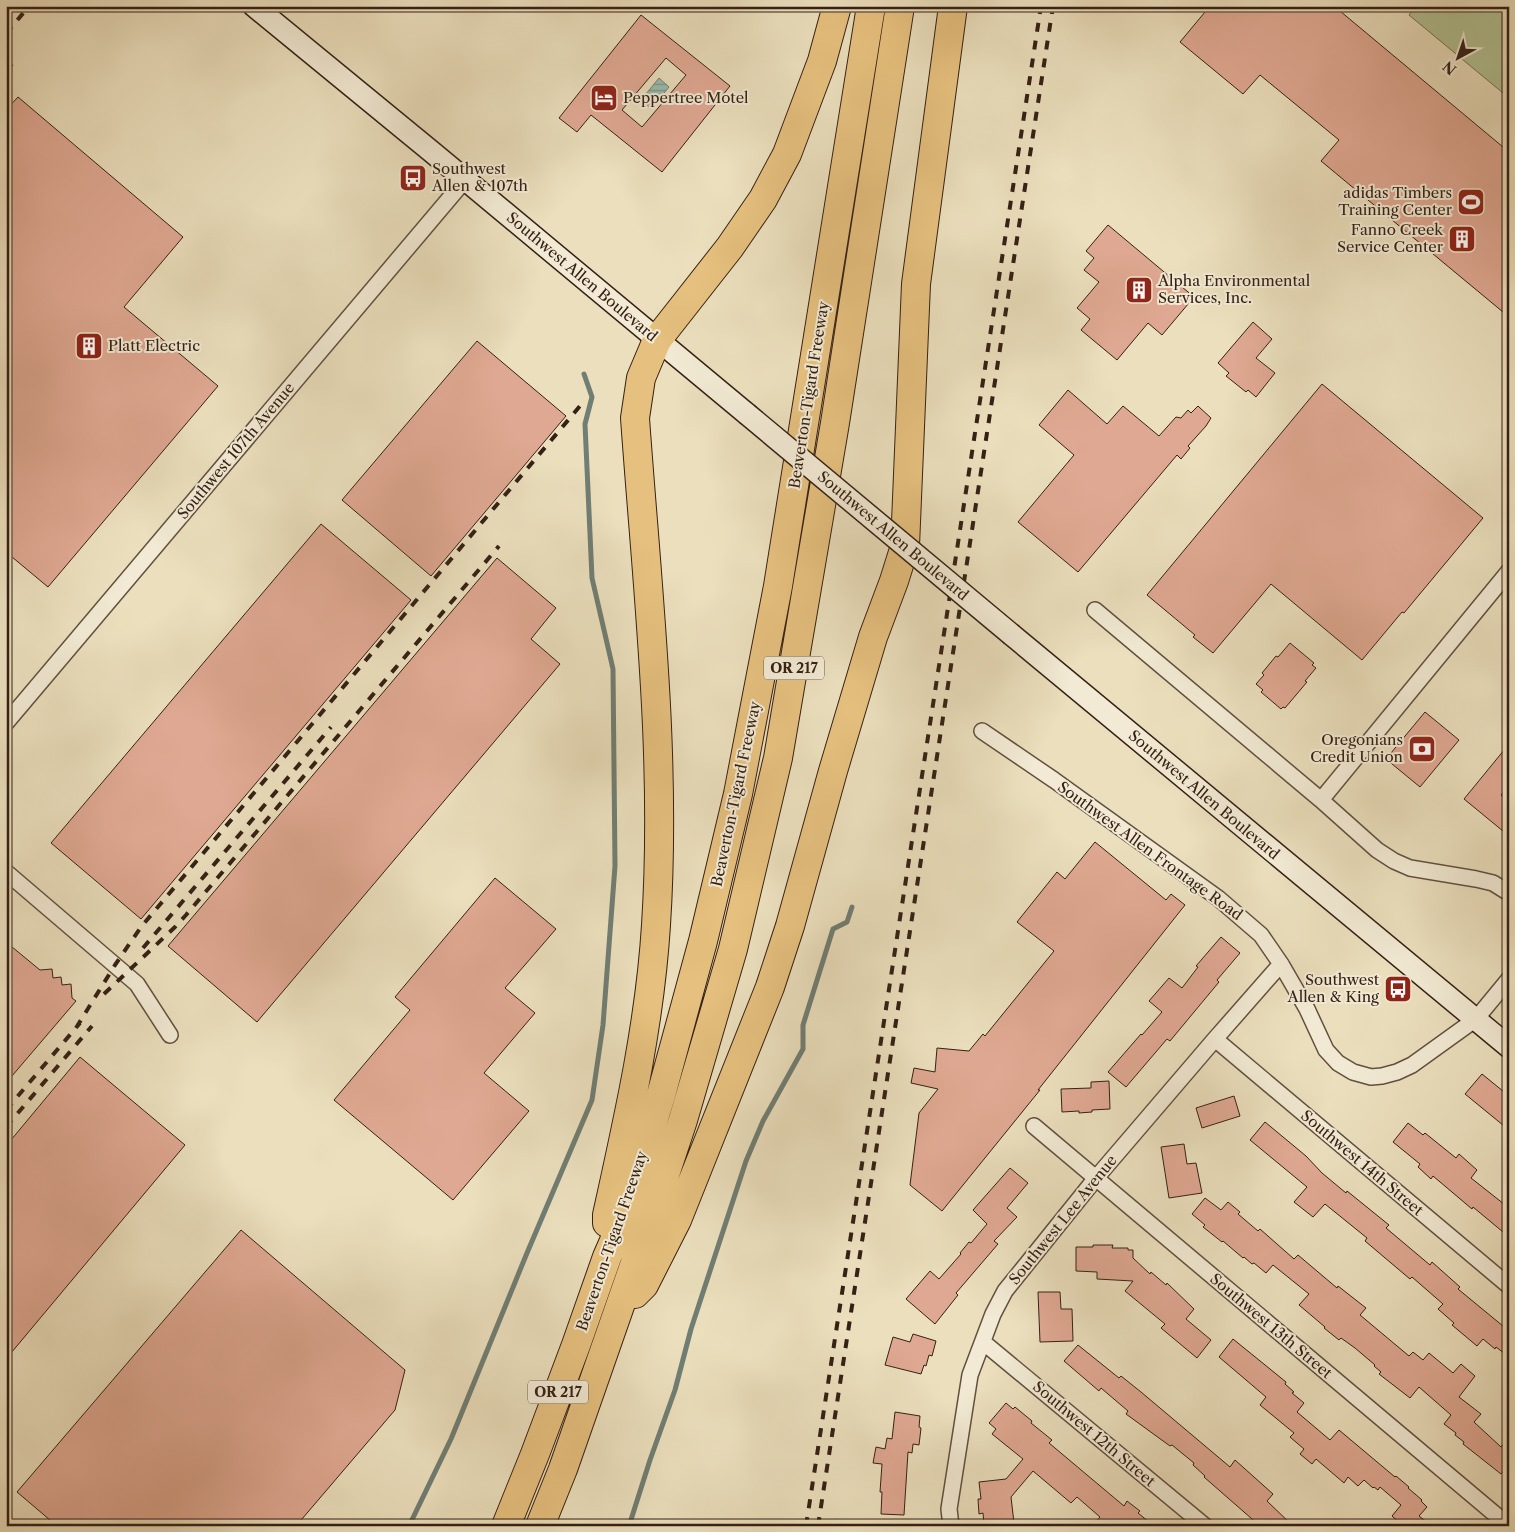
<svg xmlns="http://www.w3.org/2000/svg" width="1515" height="1532" viewBox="0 0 1515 1532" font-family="'Libre Caslon Text',serif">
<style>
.pitch{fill:#b3c294;stroke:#747154}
.water{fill:url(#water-rules);stroke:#707e73}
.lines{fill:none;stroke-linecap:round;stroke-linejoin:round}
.stream{stroke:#707e73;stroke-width:5}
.building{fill:#dfa892;stroke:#352015;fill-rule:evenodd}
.street-casing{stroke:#62503f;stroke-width:18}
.secondary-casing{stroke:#352015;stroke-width:24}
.highway-casing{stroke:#352015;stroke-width:30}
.street{stroke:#f2ead4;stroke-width:15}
.secondary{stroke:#f2ead4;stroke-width:21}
.highway{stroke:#e6c07e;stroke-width:28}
.rail{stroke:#352015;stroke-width:4;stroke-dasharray:9 9;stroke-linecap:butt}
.secondary-bridge-casing{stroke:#352015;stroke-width:24;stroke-linecap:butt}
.secondary-bridge{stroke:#f2ead4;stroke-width:21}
.labels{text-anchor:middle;stroke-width:4;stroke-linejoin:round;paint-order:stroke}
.shield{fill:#f2ead4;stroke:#6e5d4e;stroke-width:1}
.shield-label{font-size:14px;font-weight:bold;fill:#352015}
.poi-label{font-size:15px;fill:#352015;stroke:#f2ead4;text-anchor:start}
.street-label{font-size:15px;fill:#352015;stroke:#f2ead4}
</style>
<defs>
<pattern id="water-rules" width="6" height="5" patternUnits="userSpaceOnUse" patternTransform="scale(1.25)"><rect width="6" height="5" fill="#98bdb1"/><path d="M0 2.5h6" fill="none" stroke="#7d998f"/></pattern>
</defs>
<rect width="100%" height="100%" fill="#ebdfbd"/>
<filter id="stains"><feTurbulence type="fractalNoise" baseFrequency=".004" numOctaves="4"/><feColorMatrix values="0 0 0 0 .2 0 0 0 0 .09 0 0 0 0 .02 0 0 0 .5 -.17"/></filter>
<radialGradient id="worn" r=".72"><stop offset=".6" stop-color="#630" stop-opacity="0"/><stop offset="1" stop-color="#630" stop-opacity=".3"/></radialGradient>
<path class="pitch" d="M 1416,6 L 1509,6 L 1509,98 L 1409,15 Z"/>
<path class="water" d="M 659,78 L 669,87 L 651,109 L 641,100 Z"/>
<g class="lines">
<path class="stream" d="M 409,1526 L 451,1439 L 527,1253 L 592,1100 L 603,1025 L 615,866 L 613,669 L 592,578 L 585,424 L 592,397 L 584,374
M 629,1526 L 650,1460 L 675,1390 L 691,1329 L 746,1161 L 763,1121 L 803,1049 L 803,1025 L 833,929 L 847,922 L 852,907"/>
</g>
<path class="building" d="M 1210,6 L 1334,6 L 1509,152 L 1509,317 L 1321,161 L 1339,140 L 1260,75 L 1243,94 L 1180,42 Z
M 641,15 L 730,86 L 662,172 L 591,115 L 577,132 L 559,118 ZM 666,58 L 686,75 L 642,127 L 622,110 Z
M 18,97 L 183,237 L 124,307 L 218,386 L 48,587 L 6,552 L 6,110 Z
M 1108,225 L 1194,297 L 1162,335 L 1148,323 L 1117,360 L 1081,330 L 1090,319 L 1077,308 L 1099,282 L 1084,270 L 1094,258 L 1086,251 Z
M 1253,322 L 1272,339 L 1256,358 L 1275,373 L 1256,397 L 1248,390 L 1246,392 L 1226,376 L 1229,373 L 1218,363 Z
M 477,341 L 566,416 L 431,576 L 342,500 Z
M 1322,384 L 1483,518 L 1404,613 L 1402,612 L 1362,660 L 1271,584 L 1213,653 L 1193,637 L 1195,635 L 1147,595 Z
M 1068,390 L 1107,424 L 1123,406 L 1159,436 L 1176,417 L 1181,418 L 1188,410 L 1191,413 L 1198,406 L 1211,418 L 1206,426 L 1188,446 L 1190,448 L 1181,459 L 1177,455 L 1078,572 L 1018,522 L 1074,455 L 1039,425 Z
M 321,524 L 411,600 L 141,919 L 51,843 Z
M 497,558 L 556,608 L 531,639 L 560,664 L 257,1022 L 168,946 Z
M 1290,643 L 1314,663 L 1312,665 L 1316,668 L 1305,681 L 1307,682 L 1285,708 L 1283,707 L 1281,709 L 1261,692 L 1263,690 L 1256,684 L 1264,675 L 1262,673 L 1276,656 L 1278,657 Z
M 1425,712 L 1459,740 L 1420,787 L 1386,759 Z
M 1509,744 L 1509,786 L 1501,795 L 1509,801 L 1509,836 L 1464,799 Z
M 1095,842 L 1166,900 L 1171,894 L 1185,905 L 1038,1090 L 1040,1090 L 942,1211 L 910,1185 L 919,1113 L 938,1089 L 911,1083 L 914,1068 L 935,1072 L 937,1048 L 969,1051 L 983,1034 L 985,1036 L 1054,951 L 1017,922 L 1057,872 L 1065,879 Z
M 495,878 L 556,929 L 505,988 L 535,1013 L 484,1073 L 529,1111 L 453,1200 L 334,1100 L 410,1010 L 395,997 Z
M 1221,937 L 1240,953 L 1217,980 L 1219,982 L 1170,1041 L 1167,1039 L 1126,1087 L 1108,1072 L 1141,1034 L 1142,1035 L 1162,1012 L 1149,1001 L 1169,978 L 1182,988 L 1198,967 L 1196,966 Z
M 6,942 L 40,970 L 52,969 L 53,978 L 61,977 L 62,985 L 71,984 L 72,998 L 76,1001 L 6,1083 Z
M 80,1057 L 185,1145 L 6,1359 L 6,1146 Z
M 1482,1074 L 1509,1096 L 1509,1130 L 1465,1094 Z
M 1109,1081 L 1110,1109 L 1092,1110 L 1092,1112 L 1079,1113 L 1079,1111 L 1062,1112 L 1061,1089 L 1091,1088 L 1091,1082 Z
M 1234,1096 L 1240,1116 L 1202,1128 L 1196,1108 Z
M 1265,1122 L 1306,1156 L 1322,1173 L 1346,1193 L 1347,1191 L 1389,1225 L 1386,1228 L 1430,1265 L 1432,1262 L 1460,1287 L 1458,1289 L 1509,1331 L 1509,1357 L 1496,1347 L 1495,1349 L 1483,1339 L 1477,1346 L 1452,1325 L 1454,1323 L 1438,1309 L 1443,1304 L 1412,1277 L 1410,1279 L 1365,1241 L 1367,1238 L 1325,1204 L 1313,1217 L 1294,1202 L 1307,1187 L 1250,1140 Z
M 1408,1123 L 1423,1135 L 1425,1133 L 1456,1158 L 1459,1154 L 1477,1170 L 1471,1178 L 1509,1208 L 1509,1237 L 1473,1207 L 1472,1209 L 1433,1176 L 1431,1179 L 1418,1167 L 1420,1164 L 1393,1142 Z
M 1184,1144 L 1187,1164 L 1196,1163 L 1202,1193 L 1169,1198 L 1161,1147 Z
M 1010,1168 L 1028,1183 L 1007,1208 L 1017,1217 L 994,1241 L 998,1244 L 956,1293 L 958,1295 L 935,1324 L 906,1299 L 930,1271 L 939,1279 L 961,1254 L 960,1253 L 969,1242 L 971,1243 L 987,1224 L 973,1210 Z
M 1205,1198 L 1221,1210 L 1228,1202 L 1240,1212 L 1238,1214 L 1258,1231 L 1260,1229 L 1294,1259 L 1298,1255 L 1337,1288 L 1338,1286 L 1366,1308 L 1360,1315 L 1409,1356 L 1413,1352 L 1423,1360 L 1429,1353 L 1453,1373 L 1461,1364 L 1475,1376 L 1459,1397 L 1481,1414 L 1474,1422 L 1501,1447 L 1509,1437 L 1509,1465 L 1501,1474 L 1463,1444 L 1464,1442 L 1455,1435 L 1456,1433 L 1444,1424 L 1451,1415 L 1419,1387 L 1410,1398 L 1379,1374 L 1381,1372 L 1374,1366 L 1375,1365 L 1355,1348 L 1341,1338 L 1339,1340 L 1324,1328 L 1325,1327 L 1299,1305 L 1309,1294 L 1273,1265 L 1266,1273 L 1254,1263 L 1252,1264 L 1244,1257 L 1243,1258 L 1223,1241 L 1222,1242 L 1203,1227 L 1205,1225 L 1192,1214 Z
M 241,1230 L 405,1370 L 395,1410 L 296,1526 L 57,1526 L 17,1492 Z
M 1093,1245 L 1113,1245 L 1112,1248 L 1128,1248 L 1128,1250 L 1133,1250 L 1133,1258 L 1150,1274 L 1151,1272 L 1166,1285 L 1167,1283 L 1194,1309 L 1186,1319 L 1211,1340 L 1197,1358 L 1161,1328 L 1165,1324 L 1125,1291 L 1133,1281 L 1097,1279 L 1097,1272 L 1076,1271 L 1076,1247 L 1093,1247 Z
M 1038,1292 L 1060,1292 L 1061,1309 L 1072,1309 L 1073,1341 L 1040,1342 Z
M 913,1334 L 936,1341 L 932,1356 L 929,1355 L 926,1366 L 924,1365 L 921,1374 L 885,1365 L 893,1337 L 910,1342 Z
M 1233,1339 L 1286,1382 L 1285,1384 L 1294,1392 L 1292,1393 L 1304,1403 L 1297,1412 L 1330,1440 L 1339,1430 L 1395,1477 L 1396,1476 L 1409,1487 L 1408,1488 L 1422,1500 L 1421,1501 L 1427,1507 L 1419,1516 L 1432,1526 L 1403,1526 L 1392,1516 L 1401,1505 L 1380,1487 L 1378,1490 L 1374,1487 L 1373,1488 L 1364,1480 L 1358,1486 L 1348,1477 L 1344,1483 L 1316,1459 L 1312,1464 L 1300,1454 L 1304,1449 L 1290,1437 L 1294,1433 L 1260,1405 L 1266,1397 L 1219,1357 Z
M 1078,1345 L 1119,1378 L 1121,1376 L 1141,1392 L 1230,1467 L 1235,1460 L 1273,1494 L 1267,1501 L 1293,1526 L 1260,1526 L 1204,1477 L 1205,1476 L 1193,1465 L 1194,1463 L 1172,1445 L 1170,1446 L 1126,1414 L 1128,1411 L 1101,1388 L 1099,1391 L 1064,1361 Z
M 1006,1403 L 1013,1409 L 1015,1407 L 1032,1421 L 1031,1423 L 1052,1440 L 1049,1443 L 1124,1506 L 1127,1501 L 1140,1511 L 1138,1513 L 1154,1526 L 1092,1526 L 1100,1517 L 1077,1497 L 1071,1503 L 1033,1471 L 1011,1497 L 1014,1523 L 984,1525 L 983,1513 L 979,1514 L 978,1499 L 981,1499 L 979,1482 L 1006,1479 L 1023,1459 L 992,1434 L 996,1429 L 989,1423 Z
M 895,1412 L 920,1416 L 919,1427 L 921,1428 L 919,1445 L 913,1444 L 912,1453 L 908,1452 L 904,1515 L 881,1514 L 882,1492 L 880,1492 L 882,1464 L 873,1463 L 876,1447 L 885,1449 L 887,1438 L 892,1439 Z"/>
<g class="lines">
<g class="street-casing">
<path id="street" d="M 1095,610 L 1321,800 L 1377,850 L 1394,861 L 1410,868 L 1476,879 L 1493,883 L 1509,893
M 6,723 L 465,180
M 982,731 L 1054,780 L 1218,898 L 1261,935 L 1281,964 L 1307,1009 L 1326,1050 L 1338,1063 L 1353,1072 L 1371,1077 L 1382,1076 L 1397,1072 L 1412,1065 L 1476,1019 L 1509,979
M 1321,800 L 1509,571
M 6,872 L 137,984 L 170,1035
M 1215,1039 L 1509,1286
M 1034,1126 L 1509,1526
M 983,1342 L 1205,1526
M 951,1526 L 949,1509 L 970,1375 L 993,1314 L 1005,1291 L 1096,1178 L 1215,1039 L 1281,964"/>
</g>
<g class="secondary-casing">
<path id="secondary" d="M 254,6 L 432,152 L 747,414
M 1012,635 L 1509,1047"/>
</g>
<g class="highway-casing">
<path id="highway" d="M 607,1223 L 607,1215 C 628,1120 650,1023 656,925 C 667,756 647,587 635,418 L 641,378 L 657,340 L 730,247 L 763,199 L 787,154 L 822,61 L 837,6
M 635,1294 L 644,1285 L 677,1220 L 770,987 L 790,926 L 833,771 L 873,637 L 894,581 L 905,546 L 916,284 L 953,6
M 506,1526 L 535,1454 L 576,1345 L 607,1257 L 624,1218 L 661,1095 L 703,941 L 738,794 L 778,586 L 871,6
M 540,1526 L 563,1469 L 651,1217 L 683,1120 L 733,949 L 778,758 L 835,423 L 900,6"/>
</g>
<use href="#street" class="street"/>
<use href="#secondary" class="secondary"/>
<use href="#highway" class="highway"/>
<path class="rail" d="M 6,34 L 29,6
M 6,70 L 12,64
M 143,948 L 331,727
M 104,994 L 175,927 L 186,915 L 499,546
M 76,1028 L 115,965 L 141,927 L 580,406
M 6,1110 L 80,1023
M 6,1127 L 92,1026
M 806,1526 L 1041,6
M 818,1526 L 1053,6"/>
<g class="secondary-bridge-casing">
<path id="secondary-bridge" d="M 747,414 L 1012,635"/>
</g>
<use href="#secondary-bridge" class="secondary-bridge"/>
</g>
<defs>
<g id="hotel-square" transform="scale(1.4375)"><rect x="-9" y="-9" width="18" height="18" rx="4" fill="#8f2418" stroke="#f2ead4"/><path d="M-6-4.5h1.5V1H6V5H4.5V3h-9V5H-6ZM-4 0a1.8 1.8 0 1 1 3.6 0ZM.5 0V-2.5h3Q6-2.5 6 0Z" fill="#fff"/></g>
<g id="bus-square" transform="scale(1.4375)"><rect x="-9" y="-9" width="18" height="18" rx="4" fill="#8f2418" stroke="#f2ead4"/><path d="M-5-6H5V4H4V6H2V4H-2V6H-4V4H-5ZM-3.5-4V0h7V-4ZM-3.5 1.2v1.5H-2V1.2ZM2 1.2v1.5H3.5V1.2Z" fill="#fff"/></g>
<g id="stadium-square" transform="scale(1.4375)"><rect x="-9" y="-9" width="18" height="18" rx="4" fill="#8f2418" stroke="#f2ead4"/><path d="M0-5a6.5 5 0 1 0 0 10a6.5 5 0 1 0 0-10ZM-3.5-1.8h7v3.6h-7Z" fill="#fff"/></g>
<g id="building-square" transform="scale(1.4375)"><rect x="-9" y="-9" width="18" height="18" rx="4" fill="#8f2418" stroke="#f2ead4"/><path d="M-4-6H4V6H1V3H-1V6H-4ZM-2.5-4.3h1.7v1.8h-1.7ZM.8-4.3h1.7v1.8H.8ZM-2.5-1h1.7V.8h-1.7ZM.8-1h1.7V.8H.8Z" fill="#fff"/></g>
<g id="bank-square" transform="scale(1.4375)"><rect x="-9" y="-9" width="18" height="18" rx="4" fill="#8f2418" stroke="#f2ead4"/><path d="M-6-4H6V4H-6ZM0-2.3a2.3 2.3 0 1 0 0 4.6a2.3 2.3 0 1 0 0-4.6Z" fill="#fff"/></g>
</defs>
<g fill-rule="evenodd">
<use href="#hotel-square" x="604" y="98"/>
<use href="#bus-square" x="413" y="178"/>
<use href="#stadium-square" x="1471" y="202"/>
<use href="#building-square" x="1462" y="239"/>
<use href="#building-square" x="1139" y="290"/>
<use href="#building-square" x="89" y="346"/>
<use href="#bank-square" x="1422" y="749"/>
<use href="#bus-square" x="1398" y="989"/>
</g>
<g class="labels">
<g class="shield">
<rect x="764" y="656.5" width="60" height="23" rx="4"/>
<rect x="528" y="1380.5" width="60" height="23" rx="4"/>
</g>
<g class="shield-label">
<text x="794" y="673">OR 217</text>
<text x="558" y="1397">OR 217</text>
</g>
<g class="poi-label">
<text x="623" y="103">Peppertree Motel</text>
<text x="432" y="174">Southwest<tspan x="432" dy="17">Allen &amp; 107th</tspan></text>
<text x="1452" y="198" text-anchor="end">adidas Timbers<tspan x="1452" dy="17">Training Center</tspan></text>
<text x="1443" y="235" text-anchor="end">Fanno Creek<tspan x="1443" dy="17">Service Center</tspan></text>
<text x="1158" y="286">Alpha Environmental<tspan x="1158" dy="17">Services, Inc.</tspan></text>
<text x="108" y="351">Platt Electric</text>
<text x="1403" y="745" text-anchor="end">Oregonians<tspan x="1403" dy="17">Credit Union</tspan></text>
<text x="1379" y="985" text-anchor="end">Southwest<tspan x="1379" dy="17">Allen &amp; King</tspan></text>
</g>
<g class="street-label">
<text transform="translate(582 277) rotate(40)" y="5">Southwest Allen Boulevard</text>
<text transform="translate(809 395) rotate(-81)" y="5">Beaverton-Tigard Freeway</text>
<text transform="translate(236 451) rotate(-50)" y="5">Southwest 107th Avenue</text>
<text transform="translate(893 536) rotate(40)" y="5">Southwest Allen Boulevard</text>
<text transform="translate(736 794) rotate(-78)" y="5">Beaverton-Tigard Freeway</text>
<text transform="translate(1204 795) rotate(40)" y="5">Southwest Allen Boulevard</text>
<text transform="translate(1150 851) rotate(36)" y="5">Southwest Allen Frontage Road</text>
<text transform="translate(1362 1163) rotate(40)" y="5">Southwest 14th Street</text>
<text transform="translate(1063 1220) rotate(-51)" y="5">Southwest Lee Avenue</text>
<text transform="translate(612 1241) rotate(-71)" y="5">Beaverton-Tigard Freeway</text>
<text transform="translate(1271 1326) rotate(40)" y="5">Southwest 13th Street</text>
<text transform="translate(1094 1434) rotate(40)" y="5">Southwest 12th Street</text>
</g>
</g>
<rect width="1515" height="1532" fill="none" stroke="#ebdfbd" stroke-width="25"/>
<rect x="8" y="8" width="1500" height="1517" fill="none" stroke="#352015" stroke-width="2.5"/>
<rect x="12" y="12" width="1490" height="1507" fill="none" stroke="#352015"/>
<g transform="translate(1458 58) rotate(220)" stroke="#f2ead4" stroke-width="4" paint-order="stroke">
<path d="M0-4L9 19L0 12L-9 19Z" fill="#352015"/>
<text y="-8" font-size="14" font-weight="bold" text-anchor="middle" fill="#352015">N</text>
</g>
<rect width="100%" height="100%" filter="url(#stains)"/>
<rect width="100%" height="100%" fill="url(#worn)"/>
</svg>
